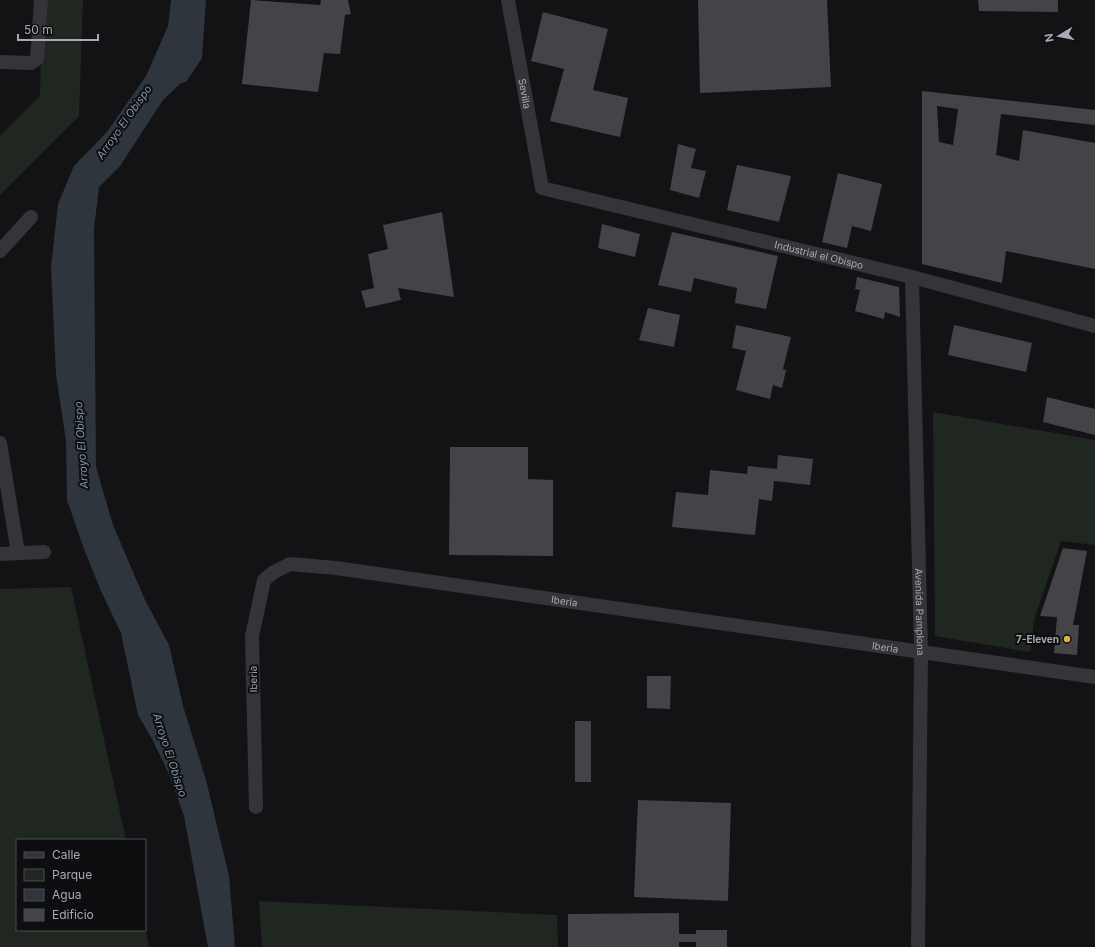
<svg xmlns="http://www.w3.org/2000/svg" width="1095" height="947" viewBox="0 0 1095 947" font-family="Inter,sans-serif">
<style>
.green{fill:#202721}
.water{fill:#2e353c}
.building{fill:#434348;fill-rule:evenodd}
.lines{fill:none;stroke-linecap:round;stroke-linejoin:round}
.minor{stroke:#353539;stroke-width:14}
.poi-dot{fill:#deb142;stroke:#0e0e10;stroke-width:1.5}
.labels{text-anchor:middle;stroke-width:4;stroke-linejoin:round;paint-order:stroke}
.street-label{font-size:10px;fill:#a6aab4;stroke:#0e0e10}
.poi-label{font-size:10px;font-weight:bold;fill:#a6aab4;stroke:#0e0e10;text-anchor:end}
.water-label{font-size:11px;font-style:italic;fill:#8195ab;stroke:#0e0e10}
</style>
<rect width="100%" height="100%" fill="#131315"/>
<path class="green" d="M 42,0 L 83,0 L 79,116 L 0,195 L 0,136 L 40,96 Z
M 933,412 L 1095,440 L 1095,545 L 1061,541 L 1034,620 L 1030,652 L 935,636 Z
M 71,587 L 126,840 L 17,840 L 17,930 L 145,930 L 145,927 L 149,947 L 0,947 L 0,589 Z
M 259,901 L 557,915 L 558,947 L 262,947 Z"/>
<path class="water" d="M 171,0 L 206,0 L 202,58 L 186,82 L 181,83 L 163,100 L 120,166 L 99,187 L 94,229 L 96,467 L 113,525 L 145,600 L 169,645 L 183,706 L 206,780 L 229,876 L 235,947 L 208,947 L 184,816 L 169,774 L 152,739 L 138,715 L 121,633 L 101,591 L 84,549 L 67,500 L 66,441 L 56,375 L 51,267 L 58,204 L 74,166 L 107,132 L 146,76 L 168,26 Z"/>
<path class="building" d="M 251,0 L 320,5 L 321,0 L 348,0 L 351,14 L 345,15 L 340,54 L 324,53 L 318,92 L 242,84 Z
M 698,0 L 827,0 L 831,87 L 700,93 Z
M 978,0 L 1058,0 L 1058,12 L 979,11 Z
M 543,12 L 608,29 L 593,90 L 628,98 L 620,137 L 550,121 L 564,69 L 531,61 Z
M 922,91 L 1095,110 L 1095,125 L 1001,114 L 996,155 L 1019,161 L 1023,130 L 1095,143 L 1095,269 L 1006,251 L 1002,283 L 922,264 ZM 937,106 L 958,109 L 953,145 L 939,142 Z
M 678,144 L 696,149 L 691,168 L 706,171 L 699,198 L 670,190 Z
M 737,165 L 791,176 L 779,222 L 727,210 Z
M 838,173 L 882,184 L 871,231 L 852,226 L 847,248 L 822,242 Z
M 442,212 L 454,297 L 398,288 L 401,300 L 366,308 L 361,291 L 374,288 L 368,254 L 388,249 L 383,225 Z
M 602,224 L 640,234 L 635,257 L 598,248 Z
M 672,232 L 778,256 L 766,309 L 735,303 L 737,288 L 694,278 L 691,292 L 658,285 Z
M 857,277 L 899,287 L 900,317 L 885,312 L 884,319 L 855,311 L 860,290 L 855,289 Z
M 648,308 L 680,315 L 674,347 L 639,340 Z
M 736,325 L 791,337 L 783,369 L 786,370 L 782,388 L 773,385 L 770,399 L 736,390 L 746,351 L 732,348 Z
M 954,325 L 1032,343 L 1026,372 L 948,355 Z
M 1047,397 L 1095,409 L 1095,435 L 1043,422 Z
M 450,447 L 528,447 L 528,479 L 553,480 L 553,556 L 449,555 Z
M 778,455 L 813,459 L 810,485 L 774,481 L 772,501 L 759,499 L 755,535 L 672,527 L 676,492 L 708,495 L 710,470 L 747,474 L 748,466 L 777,469 Z
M 1063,548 L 1087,551 L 1073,625 L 1079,625 L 1077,655 L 1054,653 L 1057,617 L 1040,616 Z
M 647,676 L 671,676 L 670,709 L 647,708 Z
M 575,721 L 591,721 L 591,782 L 575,782 Z
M 638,800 L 731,803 L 728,901 L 634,897 Z
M 679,913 L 679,934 L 696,934 L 696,930 L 727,930 L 727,947 L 696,947 L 696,942 L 679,942 L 679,947 L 568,947 L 568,914 Z"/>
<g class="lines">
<g class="minor">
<path id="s1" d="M 508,0 L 542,188 L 912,277 L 1095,326"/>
<path d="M 0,62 L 31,63 L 37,59 L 41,0"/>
<path d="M 0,251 L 31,217"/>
<path id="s2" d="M 912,277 L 921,653 L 918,947"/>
<path d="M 0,443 L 18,553"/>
<path d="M 0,554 L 44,552"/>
<path id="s3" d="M 256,807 L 252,636 L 264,580 L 274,572 L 290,564 L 336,568 L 1095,677"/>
</g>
</g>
<circle class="poi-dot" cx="1067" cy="639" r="4"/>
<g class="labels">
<g class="street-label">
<text dy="4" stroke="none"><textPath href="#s1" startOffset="95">Sevilla</textPath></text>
<text dy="4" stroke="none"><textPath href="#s1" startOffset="476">Industrial el Obispo</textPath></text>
<text dy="4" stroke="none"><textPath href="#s3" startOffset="536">Iberia</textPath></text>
<text dy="4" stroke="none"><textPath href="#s2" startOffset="335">Avenida Pamplona</textPath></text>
<text dy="4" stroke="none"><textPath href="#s3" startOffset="860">Iberia</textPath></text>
<text transform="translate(253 679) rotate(-91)" y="4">Iberia</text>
</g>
<g class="poi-label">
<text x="1059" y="643">7-Eleven</text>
</g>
<g class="water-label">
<text transform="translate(124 122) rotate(-55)" y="4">Arroyo El Obispo</text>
<text transform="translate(81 445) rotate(-94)" y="4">Arroyo El Obispo</text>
<text transform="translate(170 755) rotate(72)" y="4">Arroyo El Obispo</text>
</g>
</g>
<rect x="16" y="839" width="130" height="92" fill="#0e0e10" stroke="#4b4c52"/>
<rect x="24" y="852" width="20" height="6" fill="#353539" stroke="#4b4c52"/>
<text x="52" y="859" font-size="12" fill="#a6aab4">Calle</text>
<rect x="24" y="869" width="20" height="12" fill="#202721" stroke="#4b4c52"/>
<text x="52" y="879" font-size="12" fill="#a6aab4">Parque</text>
<rect x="24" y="889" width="20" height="12" fill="#2e353c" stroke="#4b4c52"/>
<text x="52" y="899" font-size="12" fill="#a6aab4">Agua</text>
<rect x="24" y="909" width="20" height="12" fill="#434348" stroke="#4b4c52"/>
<text x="52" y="919" font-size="12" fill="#a6aab4">Edificio</text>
<g transform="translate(1059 36) rotate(260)" stroke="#0e0e10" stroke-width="3" paint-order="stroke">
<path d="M0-3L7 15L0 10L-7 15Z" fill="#a6aab4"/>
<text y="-6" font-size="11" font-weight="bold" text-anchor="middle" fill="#a6aab4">N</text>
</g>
<path d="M18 34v6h80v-6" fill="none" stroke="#a6aab4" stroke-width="2"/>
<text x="24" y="34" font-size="12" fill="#a6aab4" stroke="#0e0e10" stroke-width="3" paint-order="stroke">50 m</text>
</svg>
